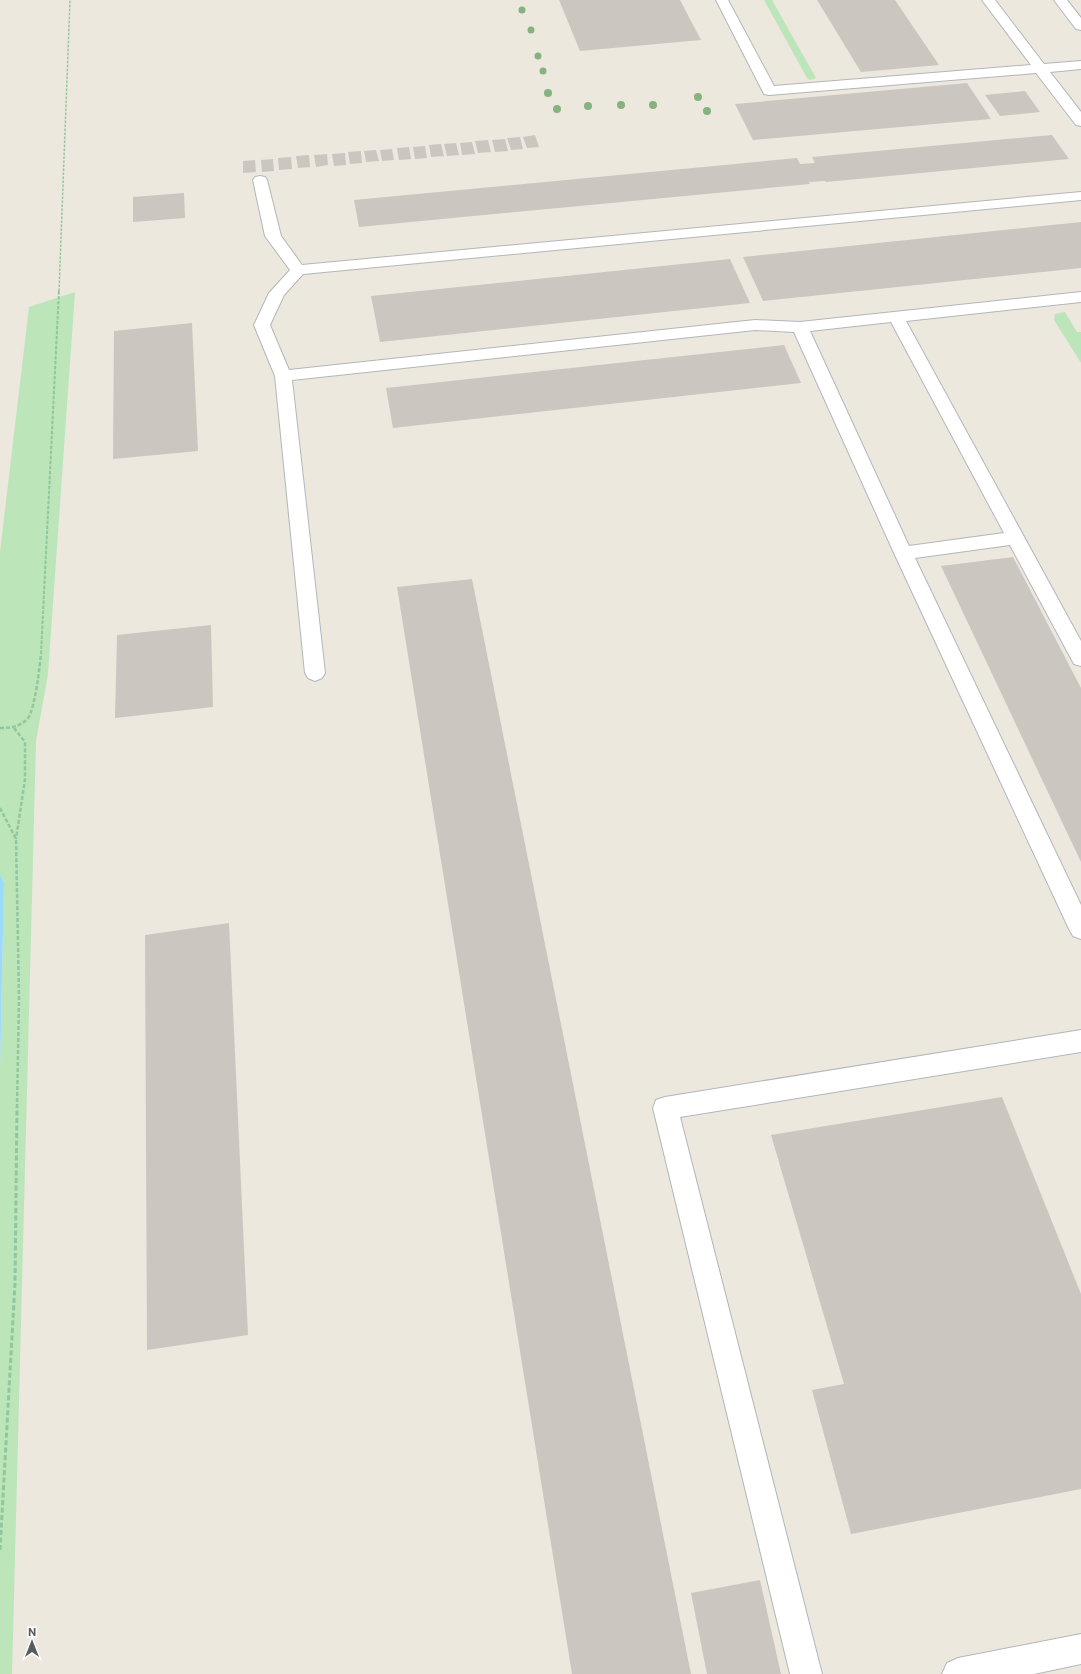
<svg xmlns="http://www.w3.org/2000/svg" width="1081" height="1674" viewBox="0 0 1081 1674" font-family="Commissioner,sans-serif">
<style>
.green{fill:#bce5b9}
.water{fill:#9bd9ff}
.building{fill:#cbc6c0}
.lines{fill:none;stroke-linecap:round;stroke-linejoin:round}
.minor-casing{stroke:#b2b6ba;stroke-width:2}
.path-far3{stroke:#92c69e;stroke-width:1.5;stroke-dasharray:2.5 1.5;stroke-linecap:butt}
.path-far2{stroke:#92c69e;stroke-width:2;stroke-dasharray:3.5 1.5;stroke-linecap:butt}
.path-far1{stroke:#92c69e;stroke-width:2.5;stroke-dasharray:4 2;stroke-linecap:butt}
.path{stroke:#92c69e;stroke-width:3;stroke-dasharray:5 2.5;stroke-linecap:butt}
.minor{fill:#fff;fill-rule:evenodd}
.tree{fill:#86b27f}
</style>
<rect width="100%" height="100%" fill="#ece8de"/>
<path class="green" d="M 764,0 L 772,0 L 816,78 L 810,80 L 807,78 Z
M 75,292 L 48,674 L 36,741 L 12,1674 L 0,1674 L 0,1070 L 4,883 L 0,874 L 0,552 L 29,307 Z
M 1065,312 L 1077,332 L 1081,332 L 1081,363 L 1054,320 L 1055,314 Z"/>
<path class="water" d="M 0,874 L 4,883 L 0,1070 Z"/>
<path class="building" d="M 559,0 L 680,0 L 701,40 L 580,51 Z
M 817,0 L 895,0 L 939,65 L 861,72 Z
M 967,83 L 991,119 L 753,140 L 735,104 Z
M 1025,91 L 1040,112 L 1000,116 L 985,95 Z
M 535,135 L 539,147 L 527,148 L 523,137 Z
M 1052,135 L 1069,159 L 826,182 L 825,181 L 809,182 L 810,184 L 359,227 L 354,200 L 797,158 L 800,164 L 815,163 L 812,157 Z
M 520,137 L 523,149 L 511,150 L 507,138 Z
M 505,139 L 508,151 L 495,152 L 492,140 Z
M 488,140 L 491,152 L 478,153 L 475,141 Z
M 472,142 L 475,154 L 462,155 L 460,143 Z
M 456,143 L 459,155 L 447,156 L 444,144 Z
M 441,144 L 444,156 L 431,157 L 429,145 Z
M 425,146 L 427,158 L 415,159 L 413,147 Z
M 409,147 L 411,159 L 399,160 L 397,148 Z
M 392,149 L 394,160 L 382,161 L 380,150 Z
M 376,150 L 379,161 L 366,162 L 364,151 Z
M 361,151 L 362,163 L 350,164 L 348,152 Z
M 345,153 L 346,165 L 334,166 L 332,154 Z
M 327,154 L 328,165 L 316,167 L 314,155 Z
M 309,155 L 310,167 L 298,168 L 296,156 Z
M 291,157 L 292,169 L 279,170 L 278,158 Z
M 273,159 L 274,171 L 262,172 L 261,160 Z
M 255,160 L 256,172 L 243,173 L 243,161 Z
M 184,193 L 185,218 L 133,222 L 133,197 Z
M 1081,222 L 1081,268 L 763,301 L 743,257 Z
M 730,259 L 750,303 L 380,342 L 371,296 Z
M 192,323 L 198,451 L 113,459 L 114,331 Z
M 784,345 L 801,383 L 393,428 L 386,388 Z
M 1013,557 L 1081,688 L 1081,862 L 941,566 Z
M 472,579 L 691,1674 L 572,1674 L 397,587 Z
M 211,625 L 213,707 L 115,718 L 117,635 Z
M 229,923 L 248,1335 L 147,1350 L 145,935 Z
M 1002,1097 L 1081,1294 L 1081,1489 L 851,1534 L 812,1390 L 844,1384 L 771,1135 Z
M 760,1580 L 781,1674 L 707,1674 L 691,1593 Z"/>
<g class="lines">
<g class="minor-casing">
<path id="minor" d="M 716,0 L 728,0 L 774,86 L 1031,65 L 982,0 L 995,0 L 1044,64 L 1081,61 L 1081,69 L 1050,72 L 1081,112 L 1081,126 L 1076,125 L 1036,73 L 769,95 L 764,94 Z
M 1054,0 L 1067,0 L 1081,18 L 1081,30 L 1076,29 Z
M 260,176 L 265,177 L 267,180 L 281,236 L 302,265 L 1081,192 L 1081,200 L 303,274 L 284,295 L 270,325 L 289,370 L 755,320 L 800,322 L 1081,292 L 1081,302 L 906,321 L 1081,641 L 1081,666 L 1074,664 L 1010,545 L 915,558 L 1081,905 L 1081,939 L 1073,936 L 1069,929 L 894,553 L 794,332 L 755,330 L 292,380 L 325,673 L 322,678 L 315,681 L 308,678 L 305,673 L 275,376 L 254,325 L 269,293 L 290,270 L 265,236 L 253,180 L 255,177 ZM 891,322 L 1004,533 L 909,546 L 810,331 Z
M 1081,1030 L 1081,1052 L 680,1117 L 822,1674 L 790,1674 L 653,1108 L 656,1100 L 665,1097 Z
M 1081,1634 L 1081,1664 L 1034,1674 L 942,1674 L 947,1663 L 958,1658 Z"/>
</g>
<path class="path-far3" d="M 59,291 L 70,0"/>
<path class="path-far2" d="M 41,654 L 59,290"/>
<path class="path-far1" d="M 0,728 C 11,728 20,727 28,718 C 35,709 40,665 41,653
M 14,728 L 25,742 L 25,779 L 16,839
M 0,808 L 16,839 L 19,998 L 17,1108"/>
<path class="path" d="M 0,1550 L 15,1283 L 17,1107"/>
<use href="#minor" class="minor"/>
</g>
<g class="tree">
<circle cx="522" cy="10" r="3.5"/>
<circle cx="531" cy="30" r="3.5"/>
<circle cx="538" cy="56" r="3.5"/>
<circle cx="543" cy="71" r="3.5"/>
<circle cx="548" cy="93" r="4"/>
<circle cx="698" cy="97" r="4"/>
<circle cx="621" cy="105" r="4"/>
<circle cx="653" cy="105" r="4"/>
<circle cx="588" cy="106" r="4"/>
<circle cx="557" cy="109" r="4"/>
<circle cx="707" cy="111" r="4"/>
</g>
<g transform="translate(32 1642)" stroke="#ffffff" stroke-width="3" paint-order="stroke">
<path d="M0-3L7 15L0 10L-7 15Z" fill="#585c60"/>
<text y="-6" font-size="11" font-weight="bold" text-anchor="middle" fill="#585c60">N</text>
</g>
</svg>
